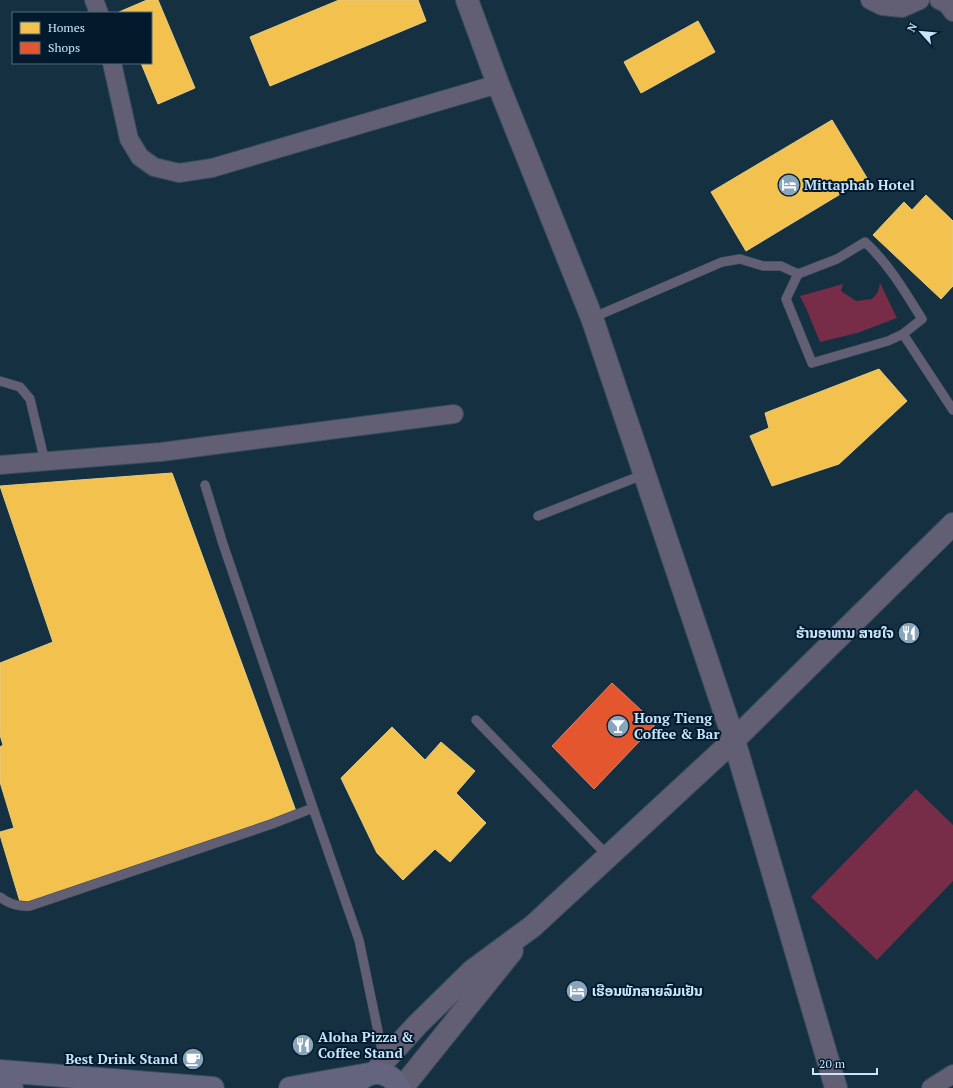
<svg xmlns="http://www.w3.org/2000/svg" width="953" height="1088" viewBox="0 0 953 1088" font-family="'PT Serif','Noto Sans Lao',serif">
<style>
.green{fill:#772d48}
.homes{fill:#f2c14e;stroke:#e5cc82}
.shops{fill:#e4572e;stroke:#db816c}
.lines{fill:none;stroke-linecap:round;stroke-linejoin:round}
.service-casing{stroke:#354c5c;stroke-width:10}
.minor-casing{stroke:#354c5c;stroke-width:20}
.tertiary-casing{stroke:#354c5c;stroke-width:24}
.trunk-casing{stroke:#354c5c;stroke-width:24}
.service{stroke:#625e73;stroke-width:9}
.minor{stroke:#625e73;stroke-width:18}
.tertiary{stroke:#625e73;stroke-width:22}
.trunk{stroke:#65647e;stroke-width:22}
.labels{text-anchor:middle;stroke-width:4;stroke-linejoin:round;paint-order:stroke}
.poi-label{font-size:14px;font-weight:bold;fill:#c7e4fd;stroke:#031a2c;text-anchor:start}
</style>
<rect width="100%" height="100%" fill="#153041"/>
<path class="green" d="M 880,283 L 897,318 L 857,333 L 820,342 L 806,308 L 800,296 L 843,284 L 841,291 L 856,301 L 872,299 L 878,292 Z
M 916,789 L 953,825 L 953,881 L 877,960 L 811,897 Z"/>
<path class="homes" d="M 147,0 L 158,0 L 195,88 L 158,104 L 141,63 L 151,63 L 151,13 L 120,13 L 119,12 Z
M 339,0 L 418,0 L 426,21 L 270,86 L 250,37 Z
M 698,21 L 715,52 L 641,93 L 624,62 Z
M 832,120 L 867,178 L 746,251 L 711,192 Z
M 926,195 L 953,221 L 953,286 L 941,299 L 873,235 L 904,202 L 912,210 Z
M 879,369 L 907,401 L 839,464 L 772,486 L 750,436 L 769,428 L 765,413 Z
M 172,473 L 297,814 L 21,905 L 0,835 L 0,832 L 14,828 L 0,782 L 0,747 L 3,745 L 0,735 L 0,663 L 53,642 L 0,486 Z
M 392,727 L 425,760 L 441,742 L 475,771 L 456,793 L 486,823 L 450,862 L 435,849 L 403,880 L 377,853 L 341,778 Z"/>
<path class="shops" d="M 612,683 L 656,724 L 594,789 L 552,746 Z"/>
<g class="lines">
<g class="service-casing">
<path id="service" d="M 798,274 L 786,299 L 812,363 L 888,341 L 903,334
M 592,318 L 722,262 L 740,259 L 763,266 L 781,266 L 798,274 L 837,259 L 865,242 C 889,264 905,292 922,319 L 903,334 L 953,410
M 0,381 L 20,387 L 30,399 L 45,462
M 538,516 L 645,474
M 476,720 L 608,856
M 313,808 L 359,940 L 384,1060
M 0,897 C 9,904 18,907 30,906 L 272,824 L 313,808 L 223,544 L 205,485"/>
</g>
<g class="minor-casing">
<path id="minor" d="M 94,0 L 99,13
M 870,0 L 882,6 L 902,8 L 920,0
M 939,0 L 947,4 L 953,12
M 112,63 L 129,139 L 140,157 L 154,167 L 179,173 L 212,168 L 498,84
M 0,465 L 161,452 L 454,414
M 931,1088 L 953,1074"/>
</g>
<g class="tertiary-casing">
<path id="tertiary" d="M 467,0 L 498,84 L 592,318 L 734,740 L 836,1088
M 376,1072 L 384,1061 L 418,1024 L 472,971 L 533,926 L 734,740 L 953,524
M 402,1088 L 512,951"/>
</g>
<g class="trunk-casing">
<path id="trunk" d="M 0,1071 L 213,1088
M 358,1082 C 371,1068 391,1071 399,1088
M 0,1087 L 12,1088
M 290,1088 L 369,1074"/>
</g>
<use href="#service" class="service"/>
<use href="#minor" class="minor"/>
<use href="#tertiary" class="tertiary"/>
<use href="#trunk" class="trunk"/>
</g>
<defs>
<g id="hotel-disc" transform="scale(1.15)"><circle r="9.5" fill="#89a5bb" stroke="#031a2c"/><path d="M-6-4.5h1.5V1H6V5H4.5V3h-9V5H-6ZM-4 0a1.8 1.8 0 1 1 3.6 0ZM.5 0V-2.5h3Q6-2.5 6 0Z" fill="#fff"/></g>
<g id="restaurant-disc" transform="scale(1.15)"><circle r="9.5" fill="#89a5bb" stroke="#031a2c"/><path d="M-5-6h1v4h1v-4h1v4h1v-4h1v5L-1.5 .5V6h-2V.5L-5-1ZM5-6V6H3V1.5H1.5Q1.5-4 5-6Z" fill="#fff"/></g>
<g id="bar-disc" transform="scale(1.15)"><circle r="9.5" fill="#89a5bb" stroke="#031a2c"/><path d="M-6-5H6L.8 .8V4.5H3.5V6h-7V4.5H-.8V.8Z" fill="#fff"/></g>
<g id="cafe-disc" transform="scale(1.15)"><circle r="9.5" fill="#89a5bb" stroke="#031a2c"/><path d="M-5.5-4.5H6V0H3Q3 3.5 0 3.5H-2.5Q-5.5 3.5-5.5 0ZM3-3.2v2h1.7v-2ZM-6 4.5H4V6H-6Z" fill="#fff"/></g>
</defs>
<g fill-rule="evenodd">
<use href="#hotel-disc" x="789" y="185"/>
<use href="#restaurant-disc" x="909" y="633"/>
<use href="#bar-disc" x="618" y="726"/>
<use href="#hotel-disc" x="577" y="991"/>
<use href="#restaurant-disc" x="303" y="1045"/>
<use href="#cafe-disc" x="193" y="1059"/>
</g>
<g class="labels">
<g class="poi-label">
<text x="804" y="190">Mittaphab Hotel</text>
<text x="894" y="638" text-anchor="end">ຮ້ານອາຫານ ສາຍໃຈ</text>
<text x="634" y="723">Hong Tieng<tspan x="634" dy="16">Coffee &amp; Bar</tspan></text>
<text x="592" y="996">ເຮືອນພັກສາຍລົມເຢັນ</text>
<text x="318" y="1042">Aloha Pizza &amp;<tspan x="318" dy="16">Coffee Stand</tspan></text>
<text x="178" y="1064" text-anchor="end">Best Drink Stand</text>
</g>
</g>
<rect x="12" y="12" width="140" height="52" fill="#031a2c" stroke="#516b80"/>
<rect x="20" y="22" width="20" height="12" fill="#f2c14e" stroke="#516b80"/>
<text x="48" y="32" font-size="12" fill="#c7e4fd">Homes</text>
<rect x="20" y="42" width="20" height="12" fill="#e4572e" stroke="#516b80"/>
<text x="48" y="52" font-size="12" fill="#c7e4fd">Shops</text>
<g transform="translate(921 32) rotate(297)" stroke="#031a2c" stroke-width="3" paint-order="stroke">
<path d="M0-3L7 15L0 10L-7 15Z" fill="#c7e4fd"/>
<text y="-6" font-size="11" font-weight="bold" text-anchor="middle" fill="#c7e4fd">N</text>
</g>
<path d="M813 1068v6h64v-6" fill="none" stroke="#c7e4fd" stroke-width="2"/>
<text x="819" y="1068" font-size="12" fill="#c7e4fd" stroke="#031a2c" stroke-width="3" paint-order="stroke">20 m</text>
</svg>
